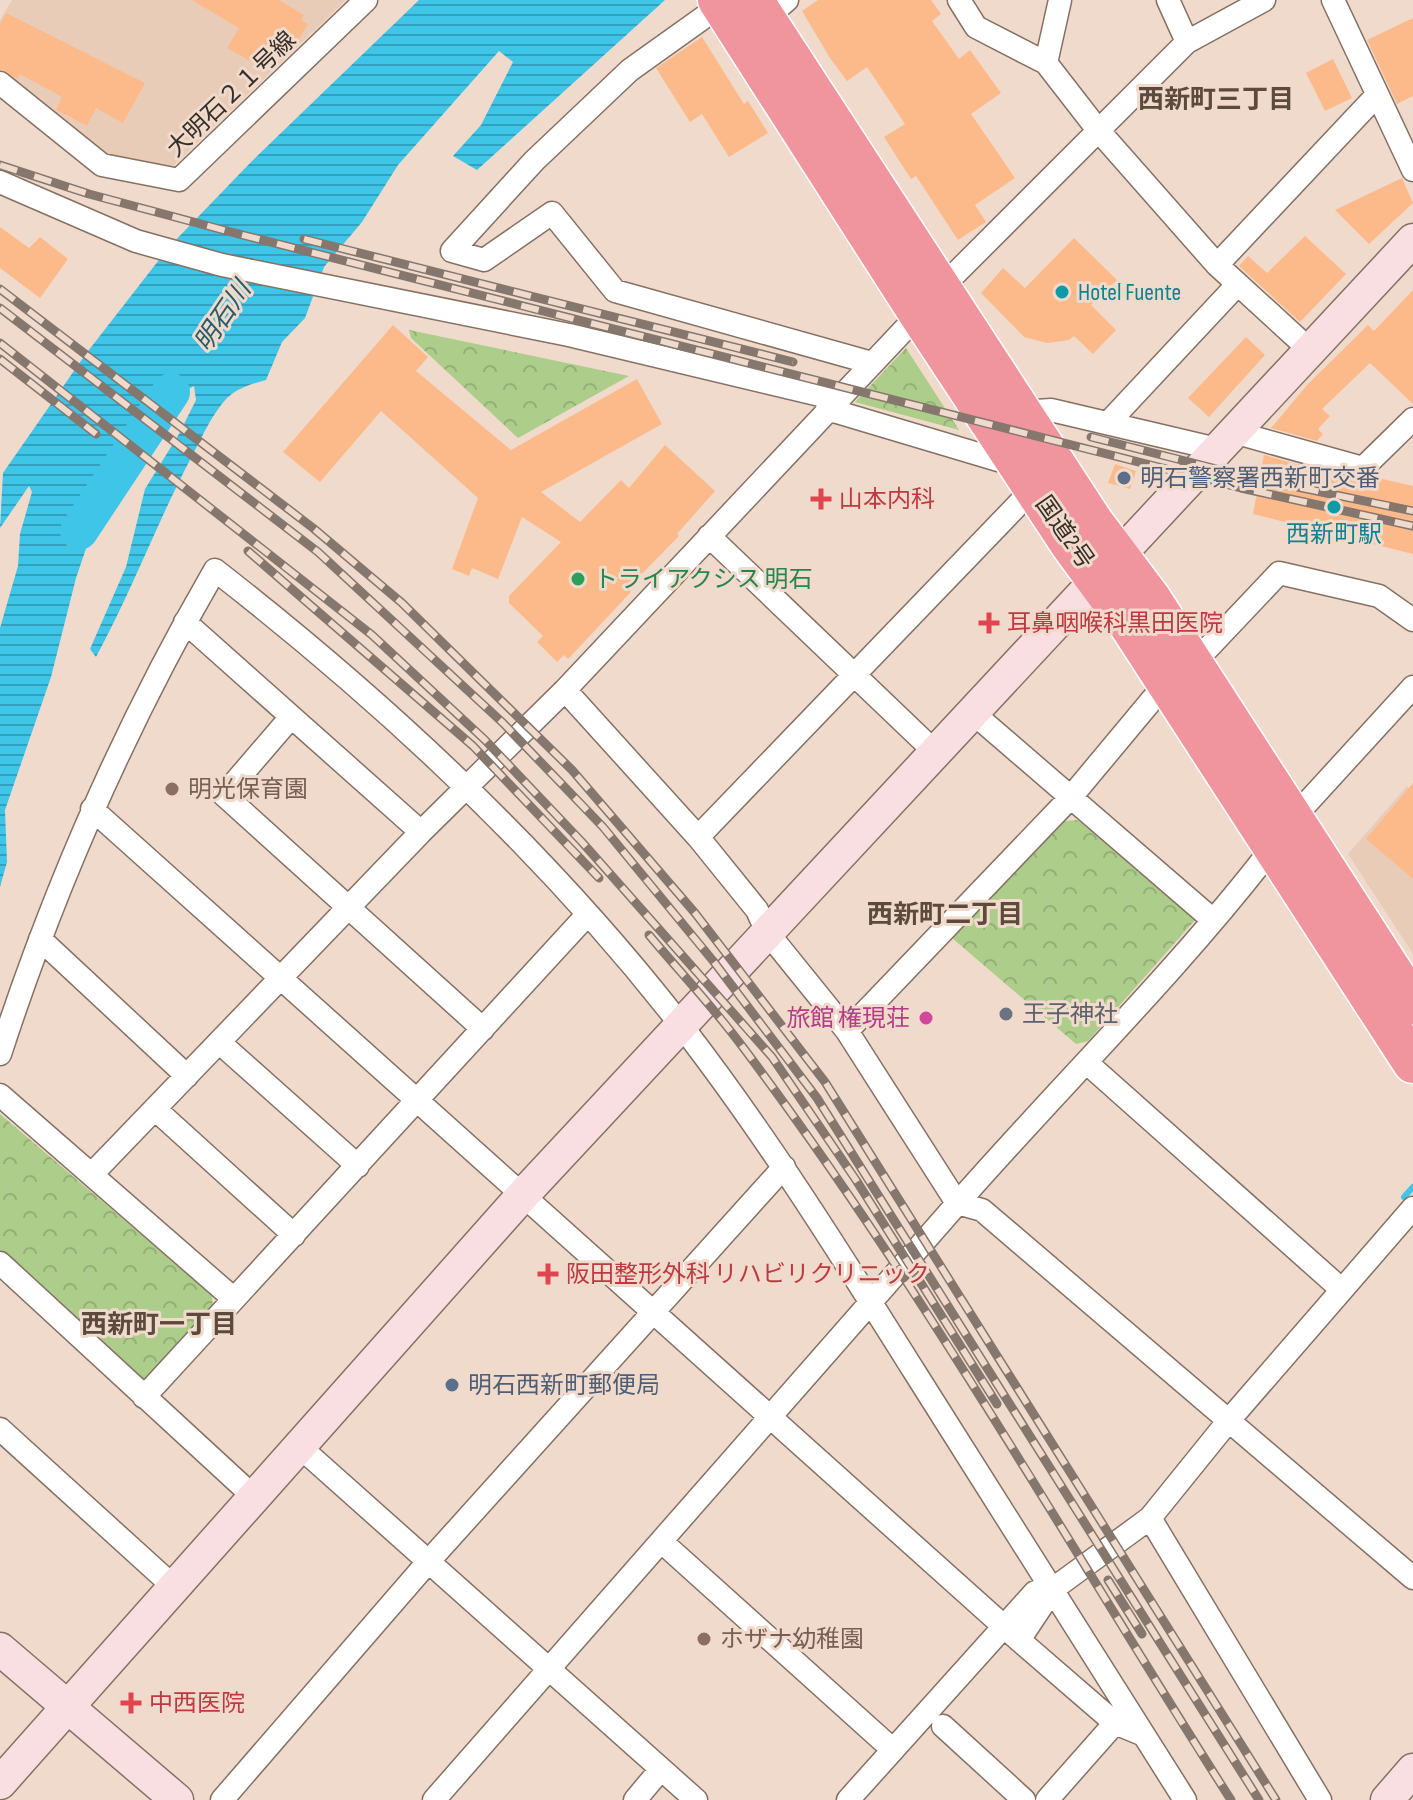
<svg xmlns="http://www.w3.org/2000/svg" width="1413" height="1800" viewBox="0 0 1413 1800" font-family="'Sofia Sans Condensed','Noto Sans JP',sans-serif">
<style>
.built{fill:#e9ccb8}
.park{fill:url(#park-crowns)}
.water{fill:url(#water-rules)}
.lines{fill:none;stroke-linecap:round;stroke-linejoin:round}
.stream{stroke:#3ec5e8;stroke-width:6}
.river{stroke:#3ec5e8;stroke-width:38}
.building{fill:#fcba8b}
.street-casing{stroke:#857164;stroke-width:25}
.secondary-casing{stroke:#857164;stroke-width:35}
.highway-casing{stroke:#fff;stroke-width:43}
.street{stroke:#fff;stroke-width:22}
.secondary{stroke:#fadfe2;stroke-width:32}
.highway{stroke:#f0959e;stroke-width:40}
.rail-casing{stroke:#85776d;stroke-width:9}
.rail{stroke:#f0dacb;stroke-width:6;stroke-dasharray:18;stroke-linecap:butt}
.culture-dot{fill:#0f9aa8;stroke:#f0dacb;stroke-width:3}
.service-dot{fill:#5c6f8a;stroke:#f0dacb;stroke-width:3}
.health-dot{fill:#e0444e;stroke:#f0dacb;stroke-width:3}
.leisure-dot{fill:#2e9e5b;stroke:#f0dacb;stroke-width:3}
.education-dot{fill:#8d6e63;stroke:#f0dacb;stroke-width:3}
.worship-dot{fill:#6b7280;stroke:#f0dacb;stroke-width:3}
.hotel-dot{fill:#d1479c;stroke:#f0dacb;stroke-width:3}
.labels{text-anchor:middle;stroke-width:6;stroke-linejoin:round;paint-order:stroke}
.street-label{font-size:24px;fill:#362e28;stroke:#f0dacb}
.culture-label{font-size:24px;fill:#0d838f;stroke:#f0dacb;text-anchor:start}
.service-label{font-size:24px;fill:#4e5e75;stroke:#f0dacb;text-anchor:start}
.health-label{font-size:24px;fill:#be3a42;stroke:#f0dacb;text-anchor:start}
.leisure-label{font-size:24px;fill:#27864d;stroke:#f0dacb;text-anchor:start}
.education-label{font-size:24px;fill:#785e54;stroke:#f0dacb;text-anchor:start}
.worship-label{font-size:24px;fill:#5b616d;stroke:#f0dacb;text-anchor:start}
.hotel-label{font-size:24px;fill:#b23c85;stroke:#f0dacb;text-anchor:end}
.neighbourhood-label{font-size:26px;font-weight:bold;fill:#5c4a3d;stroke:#f0dacb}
.water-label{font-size:26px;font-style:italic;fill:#275c6c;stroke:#f0dacb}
</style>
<defs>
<pattern id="park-crowns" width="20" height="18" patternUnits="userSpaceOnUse" patternTransform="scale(2)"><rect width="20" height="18" fill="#adcd8a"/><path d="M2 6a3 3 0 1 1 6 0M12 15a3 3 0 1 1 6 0" fill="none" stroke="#95b077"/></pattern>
<pattern id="water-rules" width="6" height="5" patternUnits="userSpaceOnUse" patternTransform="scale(2)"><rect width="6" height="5" fill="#3ec5e8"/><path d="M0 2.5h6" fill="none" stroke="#35a0bc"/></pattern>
</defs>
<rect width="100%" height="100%" fill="#f0dacb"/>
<path class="built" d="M 12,0 L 346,0 L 173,166 L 102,158 L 0,75 L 0,20 Z
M 1407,786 L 1413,792 L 1413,954 L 1348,854 Z"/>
<path class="park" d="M 409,330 L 629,376 L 518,438 L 411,338 Z
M 906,348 L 959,430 L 855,402 Z
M 1078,820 L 1195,920 L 1088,1041 L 1076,1044 L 952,938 L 1064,821 Z
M 0,1114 L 212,1295 L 213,1310 L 147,1379 L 136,1378 L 0,1252 Z"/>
<path class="water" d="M 419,0 L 665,0 L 477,170 L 453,156 L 481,125 L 513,62 L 499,51 L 398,165 L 362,222 L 324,267 L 305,318 L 282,342 L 266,380 C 251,384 238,388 227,398 C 212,414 202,437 192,456 C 157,522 132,591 96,657 L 90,649 L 126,567 L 145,489 L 179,434 L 196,400 L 194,386 L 169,400 L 109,481 L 76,578 L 51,677 L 5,810 L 7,862 L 0,887 L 0,628 L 18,566 L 20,534 L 32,492 L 29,486 L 0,528 L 3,473 L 85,355 L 169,247 L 252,161 Z"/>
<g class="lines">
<path class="stream" d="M 1404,1197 L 1413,1187"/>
<path class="river" d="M 79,531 L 171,392"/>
</g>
<path class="building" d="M 192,0 L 279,0 L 304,15 L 301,20 L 308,24 L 291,52 L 288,55 L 275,48 L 262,68 L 227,48 L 239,28 Z
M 818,0 L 931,0 L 941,14 L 932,21 L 959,59 L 970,50 L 1001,93 L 971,114 L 1015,178 L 975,205 L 986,222 L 958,240 L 916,176 L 911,179 L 884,137 L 905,124 L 867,67 L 847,81 L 830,58 L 802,11 Z
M 6,13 L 145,83 L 123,123 L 96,108 L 87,126 L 56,110 L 62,97 L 20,74 L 17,79 L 0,69 L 0,24 Z
M 1413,18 L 1413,96 L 1397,104 L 1367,40 Z
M 702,37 L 744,104 L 748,101 L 768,133 L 729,157 L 702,114 L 690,122 L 656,68 Z
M 1333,59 L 1352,98 L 1325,111 L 1306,73 Z
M 1402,178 L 1413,203 L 1369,244 L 1335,210 Z
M 0,227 L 29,248 L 40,237 L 68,259 L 40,298 L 0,268 Z
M 1305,236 L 1346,274 L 1300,322 L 1239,266 L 1248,256 L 1267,273 Z
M 1074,238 L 1117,280 L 1091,305 L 1116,330 L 1093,354 L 1074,336 L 1069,340 L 1047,343 L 1024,337 L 981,293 L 1003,268 L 1025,288 Z
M 1413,290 L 1413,404 L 1370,363 L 1322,409 L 1330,416 L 1318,429 L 1323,434 L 1317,441 L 1271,428 L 1308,384 L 1368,325 L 1374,331 Z
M 393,325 L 428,357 L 416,371 L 511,450 L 637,379 L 662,424 L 541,492 L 580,522 L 621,480 L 629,488 L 665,445 L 715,491 L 677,534 L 679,536 L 628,588 L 631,592 L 568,659 L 564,655 L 557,662 L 537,642 L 543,636 L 509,603 L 509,596 L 561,542 L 522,517 L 498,579 L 472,568 L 469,576 L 452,569 L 478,498 L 381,411 L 320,482 L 283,452 Z
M 1246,337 L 1265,355 L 1209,417 L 1188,398 Z
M 1264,455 L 1359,481 L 1374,477 L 1413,486 L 1413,554 L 1253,514 Z
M 1115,464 L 1136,471 L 1130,489 L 1108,483 Z
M 1413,783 L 1413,879 L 1366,839 Z"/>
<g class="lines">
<g class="street-casing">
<path id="street" d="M 959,0 L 976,27 L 1046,63 L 1098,130 L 1217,265 L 1311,351
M 1168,0 L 1187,42
M 1333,0 L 1413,170
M 721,5 L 630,70 L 534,161 L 452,251 L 484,260 L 552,213 L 615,291 L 872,363
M 765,19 L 787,0
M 1046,63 L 1060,0
M 0,83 L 102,165 L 179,180 L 366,0
M 0,182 L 136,241 L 222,265 L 569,335 L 837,399
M 1217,265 L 1377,95
M 940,289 L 1187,42 L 1264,0
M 827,409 L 998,460 L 1012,455
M 1021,412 L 1051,410 L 1221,450
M 1108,423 L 1237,285
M 1237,433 L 1363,468 L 1413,419
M 709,536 L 936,753
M 185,622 L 421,832
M 1192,665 L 1279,573 L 1379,596 L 1413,620
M 565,690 L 698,837 L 757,910 L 767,932 L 847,1031 L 957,1203 L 982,1210 L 1413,1578
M 973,713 L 1213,920
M 291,717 L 224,795 L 483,1029
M 92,809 L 1019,1640 L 1115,1723 L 1144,1735
M 1295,816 L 1413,687
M 698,837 L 1034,488
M 40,939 L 187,1076
M 847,1031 L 1071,797 L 1166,683
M 220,1043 L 358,1166
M 0,1054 C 55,885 126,724 215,570 C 387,704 550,856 684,1029 C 768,1138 841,1255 914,1371 C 1005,1513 1095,1656 1185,1800
M 1087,1063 L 1341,1289
M 0,1095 L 234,1299
M 155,1109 L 294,1235
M 93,1173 L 421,832 L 565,690 L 919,314
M 0,1263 L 254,1497
M 144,1397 L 587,915
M 0,1429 L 174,1587
M 300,1447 L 696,1800
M 1150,1518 L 1320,1800
M 663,1543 L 892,1749
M 1019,1640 L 1053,1589
M 943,1726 L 1024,1800
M 222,1800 L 428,1562 L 784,1167
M 434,1800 C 609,1603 781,1403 956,1205 C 1061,1085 1176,973 1273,847
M 635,1800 L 661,1769
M 848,1800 L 1035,1592 L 1053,1589 L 1150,1518 L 1230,1419 L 1413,1208
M 1047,1800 L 1115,1723"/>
</g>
<g class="secondary-casing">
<path id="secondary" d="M 0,1649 L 177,1800
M 0,1783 L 521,1197 L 1413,240
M 1387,1800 L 1413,1770"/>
</g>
<g class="highway-casing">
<path id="highway" d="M 718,0 L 919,314 L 1071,545 L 1128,623 L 1413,1063
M 753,0 L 1093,522 L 1151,599 L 1413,1004"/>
</g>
<use href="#street" class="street"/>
<use href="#secondary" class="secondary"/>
<use href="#highway" class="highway"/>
<g class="rail-casing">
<path id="rail" d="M 0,165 L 89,194 L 227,231 L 1241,488 L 1413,526
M 304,239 L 793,362
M 0,289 L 313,528 L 402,603 L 572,770 L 695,913 L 825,1082 L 1276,1800
M 0,308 L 318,552 L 503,723 L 603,827 L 714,962 L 817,1098 L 1259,1800
M 0,343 L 372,635 L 485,740 L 581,841 L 772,1057 L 856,1180 L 997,1404
M 0,359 L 96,434
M 1091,437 L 1244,476 L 1413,511
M 248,551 L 473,746 L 599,878
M 649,935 C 680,972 713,1007 742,1046 C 922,1285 1070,1548 1231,1800
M 1108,1580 L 1142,1634"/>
</g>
<use href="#rail" class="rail"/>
</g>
<g class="culture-dot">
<circle cx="1062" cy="292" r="8"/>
<circle cx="1334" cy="507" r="8"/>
</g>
<g class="service-dot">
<circle cx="1124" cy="478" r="8"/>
<circle cx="452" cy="1385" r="8"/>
</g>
<g class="health-dot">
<path d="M817 487h8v8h8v8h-8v8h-8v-8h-8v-8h8z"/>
<path d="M985 611h8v8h8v8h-8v8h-8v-8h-8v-8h8z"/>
<path d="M544 1262h8v8h8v8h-8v8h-8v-8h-8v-8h8z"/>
<path d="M127 1691h8v8h8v8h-8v8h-8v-8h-8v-8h8z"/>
</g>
<circle class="leisure-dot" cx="578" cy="579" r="8"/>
<g class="education-dot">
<circle cx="172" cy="789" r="8"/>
<circle cx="704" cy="1639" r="8"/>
</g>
<circle class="worship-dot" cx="1006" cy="1014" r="8"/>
<circle class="hotel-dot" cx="926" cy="1018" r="8"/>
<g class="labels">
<g class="street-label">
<text transform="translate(231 94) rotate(-44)" y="8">大明石２１号線</text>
<text transform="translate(1065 532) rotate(55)" y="8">国道2号</text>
</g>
<g class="culture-label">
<text x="1078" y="300">Hotel Fuente</text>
<text x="1334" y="542" text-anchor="middle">西新町駅</text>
</g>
<g class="service-label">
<text x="1140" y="486">明石警察署西新町交番</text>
<text x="468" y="1393">明石西新町郵便局</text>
</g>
<g class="health-label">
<text x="839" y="507">山本内科</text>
<text x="1007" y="631">耳鼻咽喉科黒田医院</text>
<text x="566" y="1282">阪田整形外科 リハビリクリニック</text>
<text x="149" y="1711">中西医院</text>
</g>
<g class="leisure-label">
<text x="594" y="587">トライアクシス 明石</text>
</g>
<g class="education-label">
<text x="188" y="797">明光保育園</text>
<text x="720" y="1647">ホザナ幼稚園</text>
</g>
<g class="worship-label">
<text x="1022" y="1022">王子神社</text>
</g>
<g class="hotel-label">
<text x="910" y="1026">旅館 権現荘</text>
</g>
<g class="neighbourhood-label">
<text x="1216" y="108">西新町三丁目</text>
<text x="945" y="923">西新町二丁目</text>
<text x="159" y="1333">西新町一丁目</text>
</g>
<g class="water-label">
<text transform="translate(222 316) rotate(-56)" y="9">明石川</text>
</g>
</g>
</svg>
